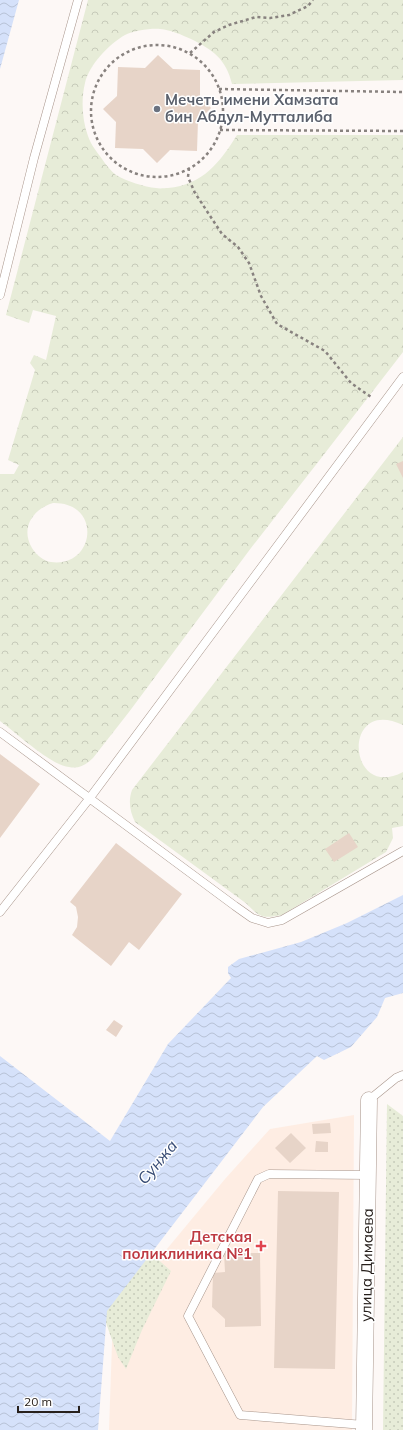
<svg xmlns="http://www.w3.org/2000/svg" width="403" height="1430" viewBox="0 0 403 1430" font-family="Mulish,sans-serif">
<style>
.built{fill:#feede3}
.grass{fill:url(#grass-dots)}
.park{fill:url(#park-crowns);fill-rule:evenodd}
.water{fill:url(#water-waves)}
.building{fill:#e7d4c8}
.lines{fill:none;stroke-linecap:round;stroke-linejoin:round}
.service-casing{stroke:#a8958b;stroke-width:9}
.minor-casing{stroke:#a8958b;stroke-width:17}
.path{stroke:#88827f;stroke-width:2.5;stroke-dasharray:3 3;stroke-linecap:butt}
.service{stroke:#fff;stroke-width:8}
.minor{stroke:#fff;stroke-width:16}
.worship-dot{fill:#6b7280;stroke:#fff;stroke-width:1.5}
.health-dot{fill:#e0444e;stroke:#fff;stroke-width:1.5}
.labels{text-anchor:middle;stroke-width:3;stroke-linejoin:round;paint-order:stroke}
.worship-label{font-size:15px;font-weight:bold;fill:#5b616d;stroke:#fff;text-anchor:start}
.health-label{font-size:15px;font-weight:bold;fill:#be3a42;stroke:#fff;text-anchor:end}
.street-label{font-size:15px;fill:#27201c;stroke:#fff}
.water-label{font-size:16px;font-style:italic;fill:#384c75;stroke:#fff}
</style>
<defs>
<pattern id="grass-dots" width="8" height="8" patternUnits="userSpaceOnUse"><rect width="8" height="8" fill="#e7ecd8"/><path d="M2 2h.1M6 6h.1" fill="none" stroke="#c6cab9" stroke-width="1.8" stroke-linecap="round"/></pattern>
<pattern id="park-crowns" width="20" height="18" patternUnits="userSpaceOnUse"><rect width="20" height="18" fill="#e7ecd8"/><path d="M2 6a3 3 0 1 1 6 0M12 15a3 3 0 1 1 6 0" fill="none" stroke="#c6cab9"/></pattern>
<pattern id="water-waves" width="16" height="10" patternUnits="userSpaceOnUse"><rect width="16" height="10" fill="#d5e1fa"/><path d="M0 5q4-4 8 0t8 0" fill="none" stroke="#b7c1d6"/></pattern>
</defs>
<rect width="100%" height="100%" fill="#fdf8f6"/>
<path class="built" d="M 354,1115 L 352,1430 L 109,1430 L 113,1314 L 225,1179 L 270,1129 Z"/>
<path class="grass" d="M 0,1067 L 84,1194 L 171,1271 L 142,1330 L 126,1369 L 118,1357 L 99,1303 Z
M 387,1104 L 403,1116 L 403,1430 L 383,1430 Z"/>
<path class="park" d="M 88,0 L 403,0 L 403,80 L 232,84 C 226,59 213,50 191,39 C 182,35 171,30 160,29 C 152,28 132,31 125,35 C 109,44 89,65 85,83 C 81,99 82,120 88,136 C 91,145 97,152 102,159 C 106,165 111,171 116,175 C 126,181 145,187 156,188 C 160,189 165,188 168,188 C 203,185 220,162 237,135 L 403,135 L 403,352 L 322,457 L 251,548 L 129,712 L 93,758 C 86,765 79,769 69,767 C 52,766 15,732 0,721 L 0,474 L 14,474 L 19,465 L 8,460 L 35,370 L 30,363 L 34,355 L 46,360 L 56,316 L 33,310 L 29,323 L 6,315 ZM 53,503 C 103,502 95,568 51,562 C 44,561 36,555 32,548 C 20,528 33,509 53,503 Z
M 403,437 L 403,725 C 341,695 347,802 403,772 L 403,826 L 392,828 L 393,838 L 386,852 L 282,915 C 264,918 261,919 247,904 L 135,822 C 130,812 128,801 132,790 Z"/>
<path class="water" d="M 0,0 L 19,0 L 0,69 Z
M 403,895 L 403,993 L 385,998 L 377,1017 L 351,1047 L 324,1060 L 317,1056 L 263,1107 L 107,1311 L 98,1430 L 0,1430 L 0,1056 L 110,1141 L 168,1044 L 231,978 L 228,973 L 228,967 L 239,959 L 301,942 L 347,923 Z"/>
<path class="building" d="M 158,55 L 173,69 L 200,70 L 200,96 L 211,108 L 198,121 L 197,151 L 170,150 L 157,163 L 143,149 L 115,148 L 116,122 L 103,109 L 117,96 L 118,67 L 145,68 Z
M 403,461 L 403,478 L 396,464 Z
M 0,754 L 40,784 L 0,838 Z
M 349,833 L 358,847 L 334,862 L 325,849 Z
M 116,843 L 182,894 L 139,950 L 129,942 L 111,966 L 72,935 L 77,927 L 78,917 L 76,907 L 70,902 Z
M 114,1020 L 123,1026 L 116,1037 L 106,1030 Z
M 330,1123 L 331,1133 L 313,1134 L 312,1124 Z
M 291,1133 L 306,1148 L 290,1163 L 275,1148 Z
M 316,1141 L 328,1142 L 328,1152 L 315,1152 Z
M 278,1191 L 339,1192 L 335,1369 L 274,1368 Z
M 224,1253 L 260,1253 L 261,1326 L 225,1327 L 225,1319 L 212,1307 L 213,1273 L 225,1272 Z"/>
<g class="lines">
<g class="service-casing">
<path id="service" d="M 0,295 L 34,158 L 78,0
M 0,732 L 235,906 L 252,918 L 268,923 L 282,920 L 403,851
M 0,912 L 89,799 L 403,377
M 369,1100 L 396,1078 L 403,1075
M 364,1425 L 240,1415 L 188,1316 L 258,1179 L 269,1174 L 368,1175"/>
</g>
<g class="minor-casing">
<path id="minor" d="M 364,1430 L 369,1100"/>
</g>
<path class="path" d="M91 111a66 66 0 1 1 132 0a66 66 0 1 1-132 0Z
M 190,53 L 214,32 L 229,25 L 256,17 L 270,18 L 289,15 L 308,6 L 313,0
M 219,89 L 403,92
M 220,130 L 403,131
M 189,168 L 188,177 L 195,193 L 222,234 L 238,247 L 249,263 L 261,296 L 277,324 L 325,351 L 351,383 L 371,397"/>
<use href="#service" class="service"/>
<use href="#minor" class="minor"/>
</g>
<circle class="worship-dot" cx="157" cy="109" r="4"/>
<path class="health-dot" d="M259 1240h4v4h4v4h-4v4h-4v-4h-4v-4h4z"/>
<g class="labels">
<g class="worship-label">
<text x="165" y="105">Мечеть имени Хамзата<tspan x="165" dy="17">бин Абдул-Мутталиба</tspan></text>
</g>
<g class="health-label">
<text x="252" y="1242">Детская<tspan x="252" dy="17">поликлиника №1</tspan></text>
</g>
<g class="street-label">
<text transform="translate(367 1265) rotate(-89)" y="5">улица Димаева</text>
</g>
<g class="water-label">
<text transform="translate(157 1162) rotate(-50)" y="6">Сунжа</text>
</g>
</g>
<path d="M18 1406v6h61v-6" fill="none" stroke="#27201c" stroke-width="2"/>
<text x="24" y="1406" font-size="12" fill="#27201c" stroke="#ffffff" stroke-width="3" paint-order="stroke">20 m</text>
</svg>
